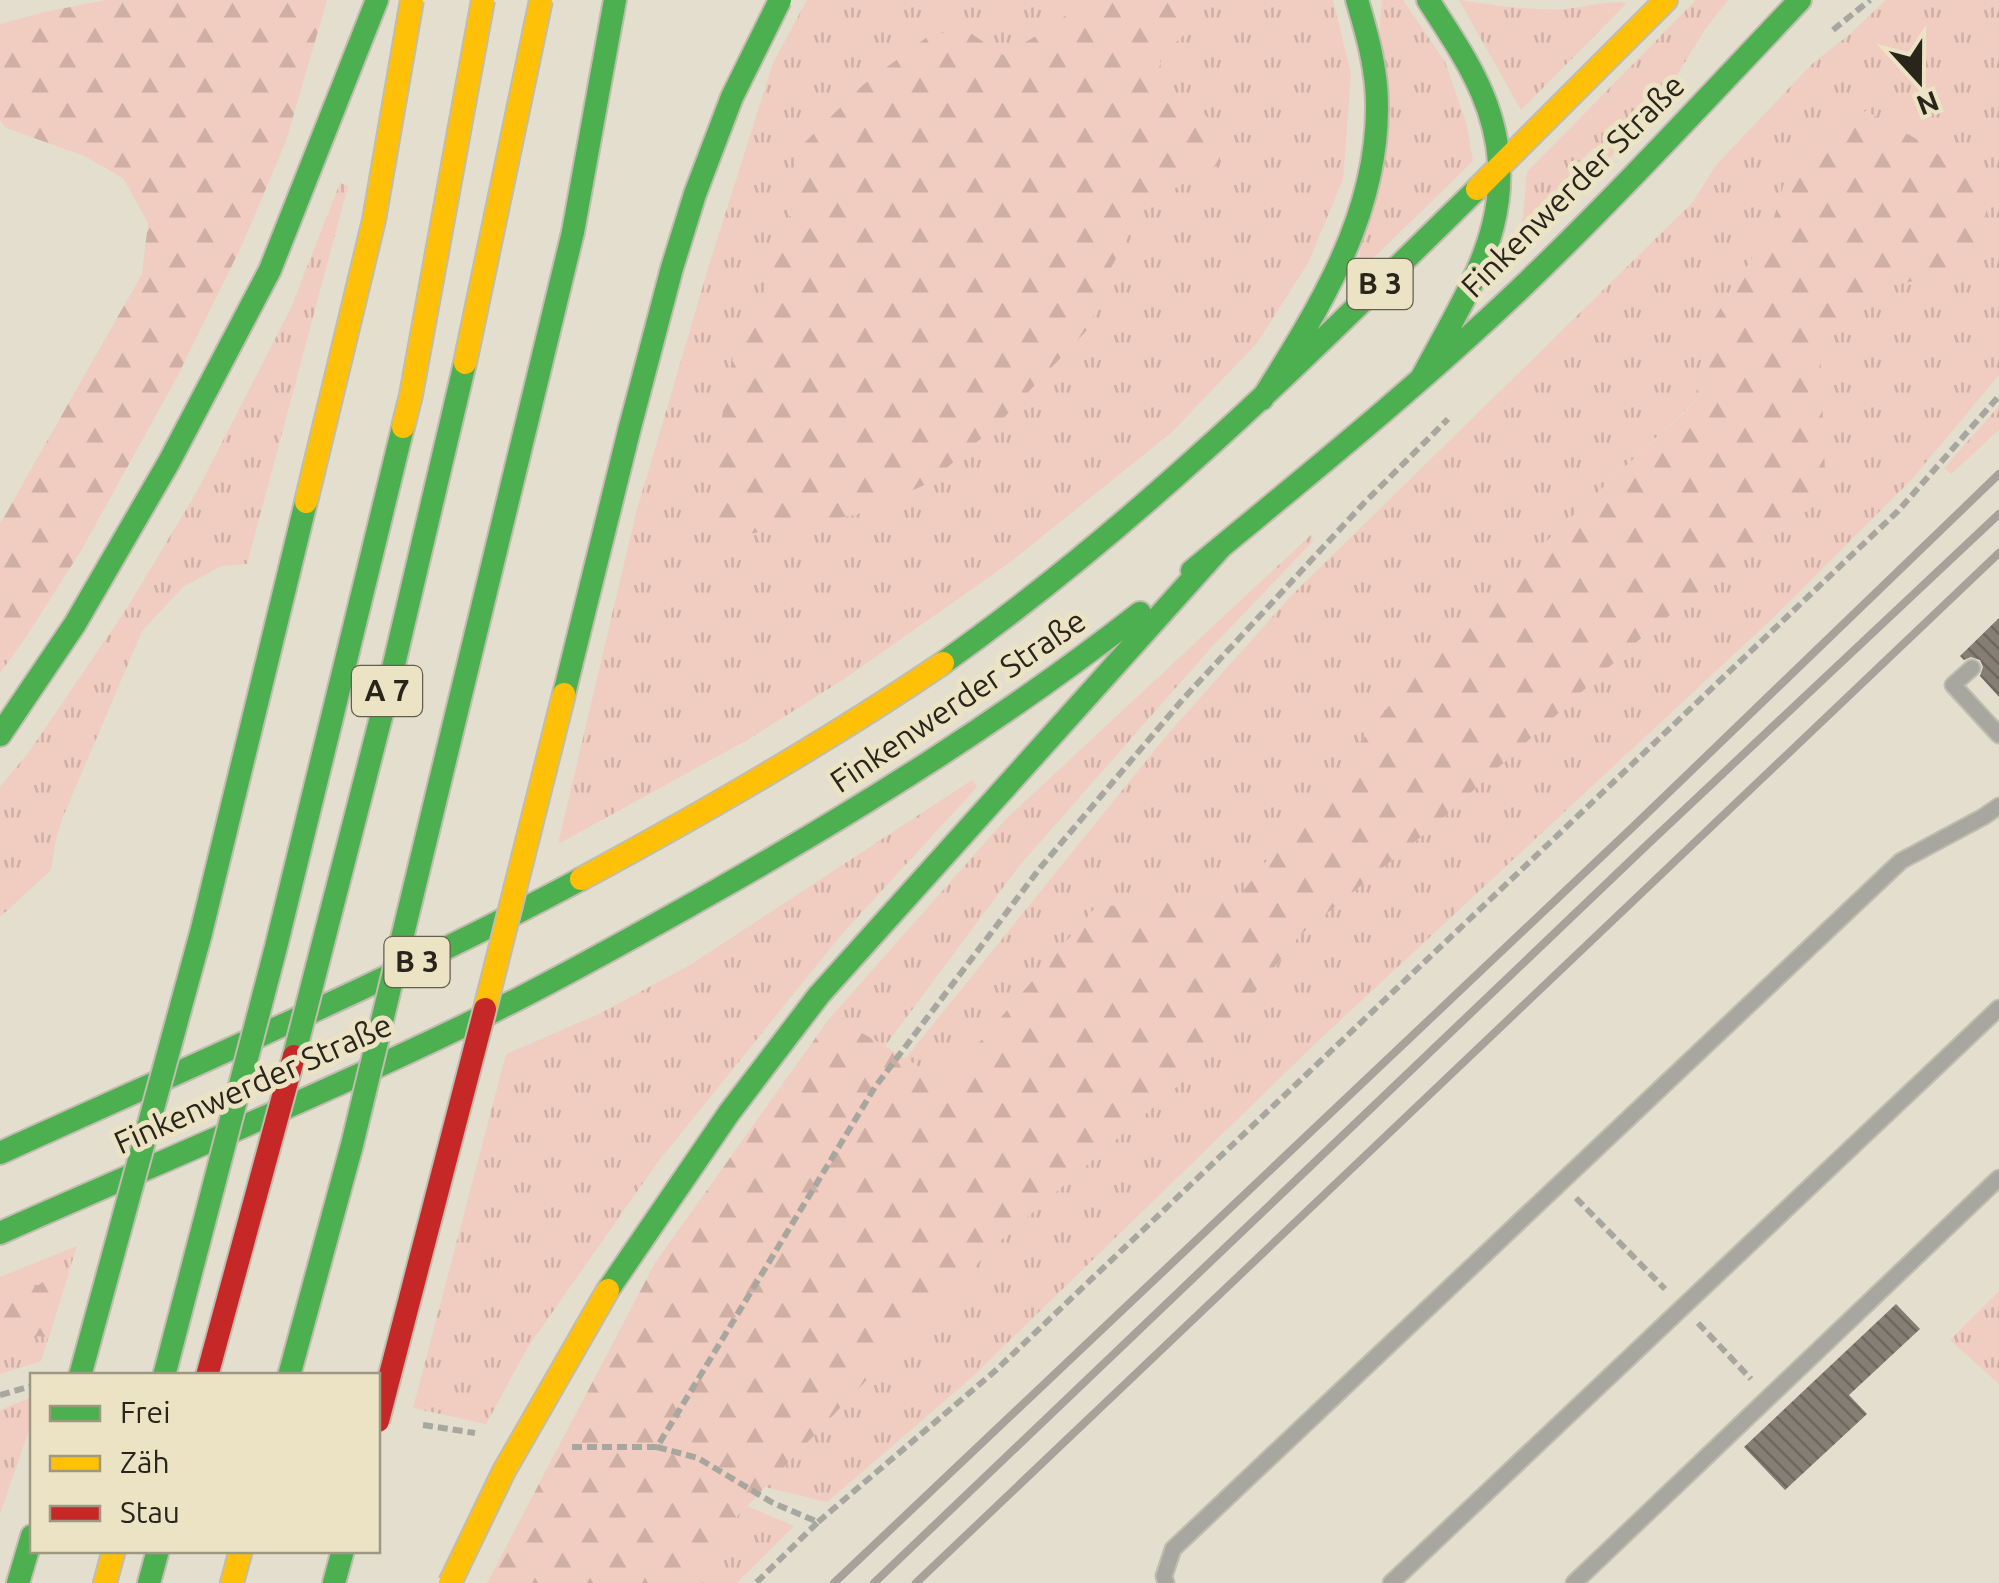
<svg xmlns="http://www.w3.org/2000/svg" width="1999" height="1583" viewBox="0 0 1999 1583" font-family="Ubuntu,sans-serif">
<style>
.grass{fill:url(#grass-tufts)}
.forest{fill:url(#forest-firs)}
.building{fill:url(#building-back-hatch)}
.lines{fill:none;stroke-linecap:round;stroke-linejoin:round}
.lane-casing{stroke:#c0bcaf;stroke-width:19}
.fast-casing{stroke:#c0bcaf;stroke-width:26}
.slow-casing{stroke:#c0bcaf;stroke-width:26}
.path{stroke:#a8a79f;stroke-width:6;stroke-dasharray:10 5;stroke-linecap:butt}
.lane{stroke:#a7a79f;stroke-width:15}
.fast{stroke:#4caf50;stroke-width:22}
.slow{stroke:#ffc107;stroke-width:22}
.rail{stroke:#a6a299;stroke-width:8}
.fast-bridge-casing{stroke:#c0bcaf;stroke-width:26;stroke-linecap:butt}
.slow-bridge-casing{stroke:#c0bcaf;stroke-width:26;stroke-linecap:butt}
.jam-bridge-casing{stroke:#c0bcaf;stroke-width:26;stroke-linecap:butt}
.fast-bridge{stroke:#4caf50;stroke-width:22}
.slow-bridge{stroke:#ffc107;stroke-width:22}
.jam-bridge{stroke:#c62828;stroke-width:22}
.labels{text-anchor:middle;stroke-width:10;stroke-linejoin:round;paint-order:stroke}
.shield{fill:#ece3c5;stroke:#645e4d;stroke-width:2.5}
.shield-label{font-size:30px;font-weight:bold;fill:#29251a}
.street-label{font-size:32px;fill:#29251a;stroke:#ece3c5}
</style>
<defs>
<pattern id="grass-tufts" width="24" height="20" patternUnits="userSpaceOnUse" patternTransform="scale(2.5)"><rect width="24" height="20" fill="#f1ccc0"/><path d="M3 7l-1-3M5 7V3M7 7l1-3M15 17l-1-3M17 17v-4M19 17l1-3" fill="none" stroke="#cfafa4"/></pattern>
<pattern id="forest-firs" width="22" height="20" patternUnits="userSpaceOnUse" patternTransform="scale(2.5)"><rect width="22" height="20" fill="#f1ccc0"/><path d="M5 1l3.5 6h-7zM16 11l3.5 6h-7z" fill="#cfafa4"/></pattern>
<pattern id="building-back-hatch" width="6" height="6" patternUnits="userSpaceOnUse" patternTransform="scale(2.5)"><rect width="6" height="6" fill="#857e74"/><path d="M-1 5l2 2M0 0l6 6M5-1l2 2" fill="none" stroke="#6d675e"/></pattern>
</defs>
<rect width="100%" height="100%" fill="#e3dece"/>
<path class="grass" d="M 807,0 L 1333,0 L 1351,74 L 1343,179 L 1308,263 L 1257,343 L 1172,432 L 1009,563 L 844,679 L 749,739 L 558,844 L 636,513 L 710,262 L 773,63 Z
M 1382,0 L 1403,0 L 1445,62 L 1466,122 L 1473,161 L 1358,273 Z
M 1459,0 C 1494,5 1528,11 1563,9 C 1584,8 1607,0 1627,3 L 1521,110 Z
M 1696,0 L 1728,0 L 1706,28 L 1657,107 L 1607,161 L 1595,147 L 1568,172 L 1581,187 L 1521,248 L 1517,234 L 1523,217 L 1527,172 Z
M 1886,0 L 1999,0 L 1999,375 L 1912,479 L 1774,617 L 1319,1040 L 971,1378 L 827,1502 L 765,1487 L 994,1246 L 1189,1076 L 1299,936 L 1433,827 L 1640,639 L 1745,555 L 1826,497 L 1819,345 L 1889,286 L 1973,269 L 1990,193 L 1920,141 L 1866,111 L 1793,155 L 1770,230 L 1710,325 L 1694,402 L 1563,525 L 1417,670 L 1240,895 L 1096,907 L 945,1082 L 905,1059 L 1167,735 L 1290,597 L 1692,203 L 1717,164 L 1812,64 L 1850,34 Z
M 340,183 L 348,186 L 247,564 L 221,566 L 183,587 L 142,631 L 63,817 L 56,838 L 51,870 L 0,917 L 0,787 L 29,752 L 127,608 L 196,493 L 291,308 Z
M 1999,406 L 1999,430 L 1951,474 L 1944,468 Z
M 1311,535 L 1313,541 L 1209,650 L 1019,866 L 885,1046 L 864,1034 L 829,1019 L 1005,820 Z
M 26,637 L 0,673 L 0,641 Z
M 972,780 L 977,787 L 841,935 L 657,1163 L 528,1347 L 486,1424 L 413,1408 L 506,1054 L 599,1014 L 690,965 Z
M 77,1246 L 41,1361 L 0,1374 L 0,1277 Z
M 1999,1291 L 1999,1384 L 1950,1340 Z
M 32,1397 L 32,1421 L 0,1514 L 0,1410 Z
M 747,1506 L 794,1526 L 737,1583 L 674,1583 Z"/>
<path class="forest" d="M 106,0 L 327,0 L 286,141 L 242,245 L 176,379 L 82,549 L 26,637 L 0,641 L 0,524 L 142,274 L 148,223 L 123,178 L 84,156 L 6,128 L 0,120 L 0,24 L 45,12 Z
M 1087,0 L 1193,0 L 1186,33 L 1160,57 L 1162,86 L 1199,110 L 1220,128 L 1220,164 L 1146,204 L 1112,266 L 1089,328 L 998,424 L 929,483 L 856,515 L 720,539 L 713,467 L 733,355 L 771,276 L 791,212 L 797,150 L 863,85 L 927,37 L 963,28 L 1003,55 L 1043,32 Z
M 1866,111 L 1920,141 L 1990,192 L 1974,269 L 1889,286 L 1820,345 L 1826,497 L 1745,555 L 1640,639 L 1433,827 L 1299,936 L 1189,1076 L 994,1246 L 674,1583 L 487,1583 L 655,1263 L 829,1019 L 864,1034 L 945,1082 L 1096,907 L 1240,895 L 1417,670 L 1563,525 L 1694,403 L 1710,325 L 1770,230 L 1793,155 Z
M 69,1271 L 49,1337 L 20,1335 L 0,1342 L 0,1302 Z"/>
<path class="building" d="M 1999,618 L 1999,697 L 1980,676 L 1983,667 L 1980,660 L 1971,657 L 1964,660 L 1960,656 Z
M 1896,1304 L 1920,1329 L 1849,1395 L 1867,1414 L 1785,1490 L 1744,1447 Z"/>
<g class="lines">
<g class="lane-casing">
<path id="lane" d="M 1972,668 L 1953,685 L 1999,735
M 1166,1583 L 1164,1576 L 1173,1549 L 1901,861 L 1983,817 L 1999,806
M 1391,1583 L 1999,1008
M 1574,1583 L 1999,1178"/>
</g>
<g class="fast-casing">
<path id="fast" d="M 573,232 L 615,0
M 1421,379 C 1472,283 1529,205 1482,93 C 1468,60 1447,30 1428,0
M 1262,399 C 1319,309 1378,215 1377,105 C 1377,69 1367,34 1357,0
M 1192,571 C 1303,479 1416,388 1520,289 C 1617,196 1708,97 1800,0
M 943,663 C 1138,525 1307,356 1477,189
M 0,735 L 75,624 L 169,462 L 270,270 L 377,0
M 0,1153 C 195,1064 393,980 581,879
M 0,1233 C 164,1160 329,1092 490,1013 C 565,976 637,935 710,894 C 860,809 1004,719 1140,613
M 608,1290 L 729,1113 L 819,995 L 1222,546
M 18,1583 L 32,1536
M 149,1583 L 158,1550
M 334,1583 L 343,1550"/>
</g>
<g class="slow-casing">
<path id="slow" d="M 1477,189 L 1666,0
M 581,879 C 705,812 827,742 943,663
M 105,1583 L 114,1550
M 232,1583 L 241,1550"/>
</g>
<path class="path" d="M 1833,30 L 1870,0
M 1576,1198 L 1665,1289
M 1698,1323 L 1751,1379
M 0,1395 L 32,1386
M 423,1425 L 475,1433
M 572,1447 L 657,1447 L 875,1087 L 1040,868 L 1184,698 L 1364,503 L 1448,419
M 657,1447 L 698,1458 L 773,1503 L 818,1522 L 756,1583
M 818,1522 L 995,1371 L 1898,511 L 1999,396"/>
<use href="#lane" class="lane"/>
<use href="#fast" class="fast"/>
<use href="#slow" class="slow"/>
<path class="rail" d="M 834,1583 L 1636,824 L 1999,474
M 874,1583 L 1649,843 L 1999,514
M 916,1583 L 1999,553"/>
<g class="fast-bridge-casing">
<path id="fast-bridge" d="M 564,694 L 629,431 L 672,268 L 695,194 L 732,97 L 780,0
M 294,1056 L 388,690 L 465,363
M 80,1376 L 201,933 L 306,502
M 164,1376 L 276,947 L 403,427
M 289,1376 L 352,1145 L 573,232"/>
</g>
<g class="slow-bridge-casing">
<path id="slow-bridge" d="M 465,363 L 541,0
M 403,427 L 411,395 L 483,0
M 306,502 L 374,220 L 412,0
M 485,1009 L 564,694
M 450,1583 L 504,1471 L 608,1290"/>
</g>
<g class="jam-bridge-casing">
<path id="jam-bridge" d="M 207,1376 L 294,1056
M 378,1421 L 485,1009"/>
</g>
<use href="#fast-bridge" class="fast-bridge"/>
<use href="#slow-bridge" class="slow-bridge"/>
<use href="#jam-bridge" class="jam-bridge"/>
</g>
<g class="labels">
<g class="shield">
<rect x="1347.5" y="259" width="65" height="50" rx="8"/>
<rect x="352" y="666" width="70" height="50" rx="8"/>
<rect x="384.5" y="937" width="65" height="50" rx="8"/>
</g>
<g class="shield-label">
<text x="1380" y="294">B 3</text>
<text x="387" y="701">A 7</text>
<text x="417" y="972">B 3</text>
</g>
<g class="street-label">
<text transform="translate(1573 186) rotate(-45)" y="11">Finkenwerder Straße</text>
<text transform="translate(958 701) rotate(-34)" y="11">Finkenwerder Straße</text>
<text transform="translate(253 1084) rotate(-24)" y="11">Finkenwerder Straße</text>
</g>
</g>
<rect x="30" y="1373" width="350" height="180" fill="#ece3c5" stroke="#9e9781" stroke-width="2.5"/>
<rect x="50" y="1406" width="50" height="15" fill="#4caf50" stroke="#9e9781" stroke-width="2.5"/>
<text x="120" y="1423" font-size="30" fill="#29251a">Frei</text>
<rect x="50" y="1456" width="50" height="15" fill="#ffc107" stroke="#9e9781" stroke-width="2.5"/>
<text x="120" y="1473" font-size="30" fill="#29251a">Zäh</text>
<rect x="50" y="1506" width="50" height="15" fill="#c62828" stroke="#9e9781" stroke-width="2.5"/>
<text x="120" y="1523" font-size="30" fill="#29251a">Stau</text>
<g transform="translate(1919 80) rotate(159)" stroke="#ece3c5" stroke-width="8" paint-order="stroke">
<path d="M0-8L18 38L0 25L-18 38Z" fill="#29251a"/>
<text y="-15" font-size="28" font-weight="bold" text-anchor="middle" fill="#29251a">N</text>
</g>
</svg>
